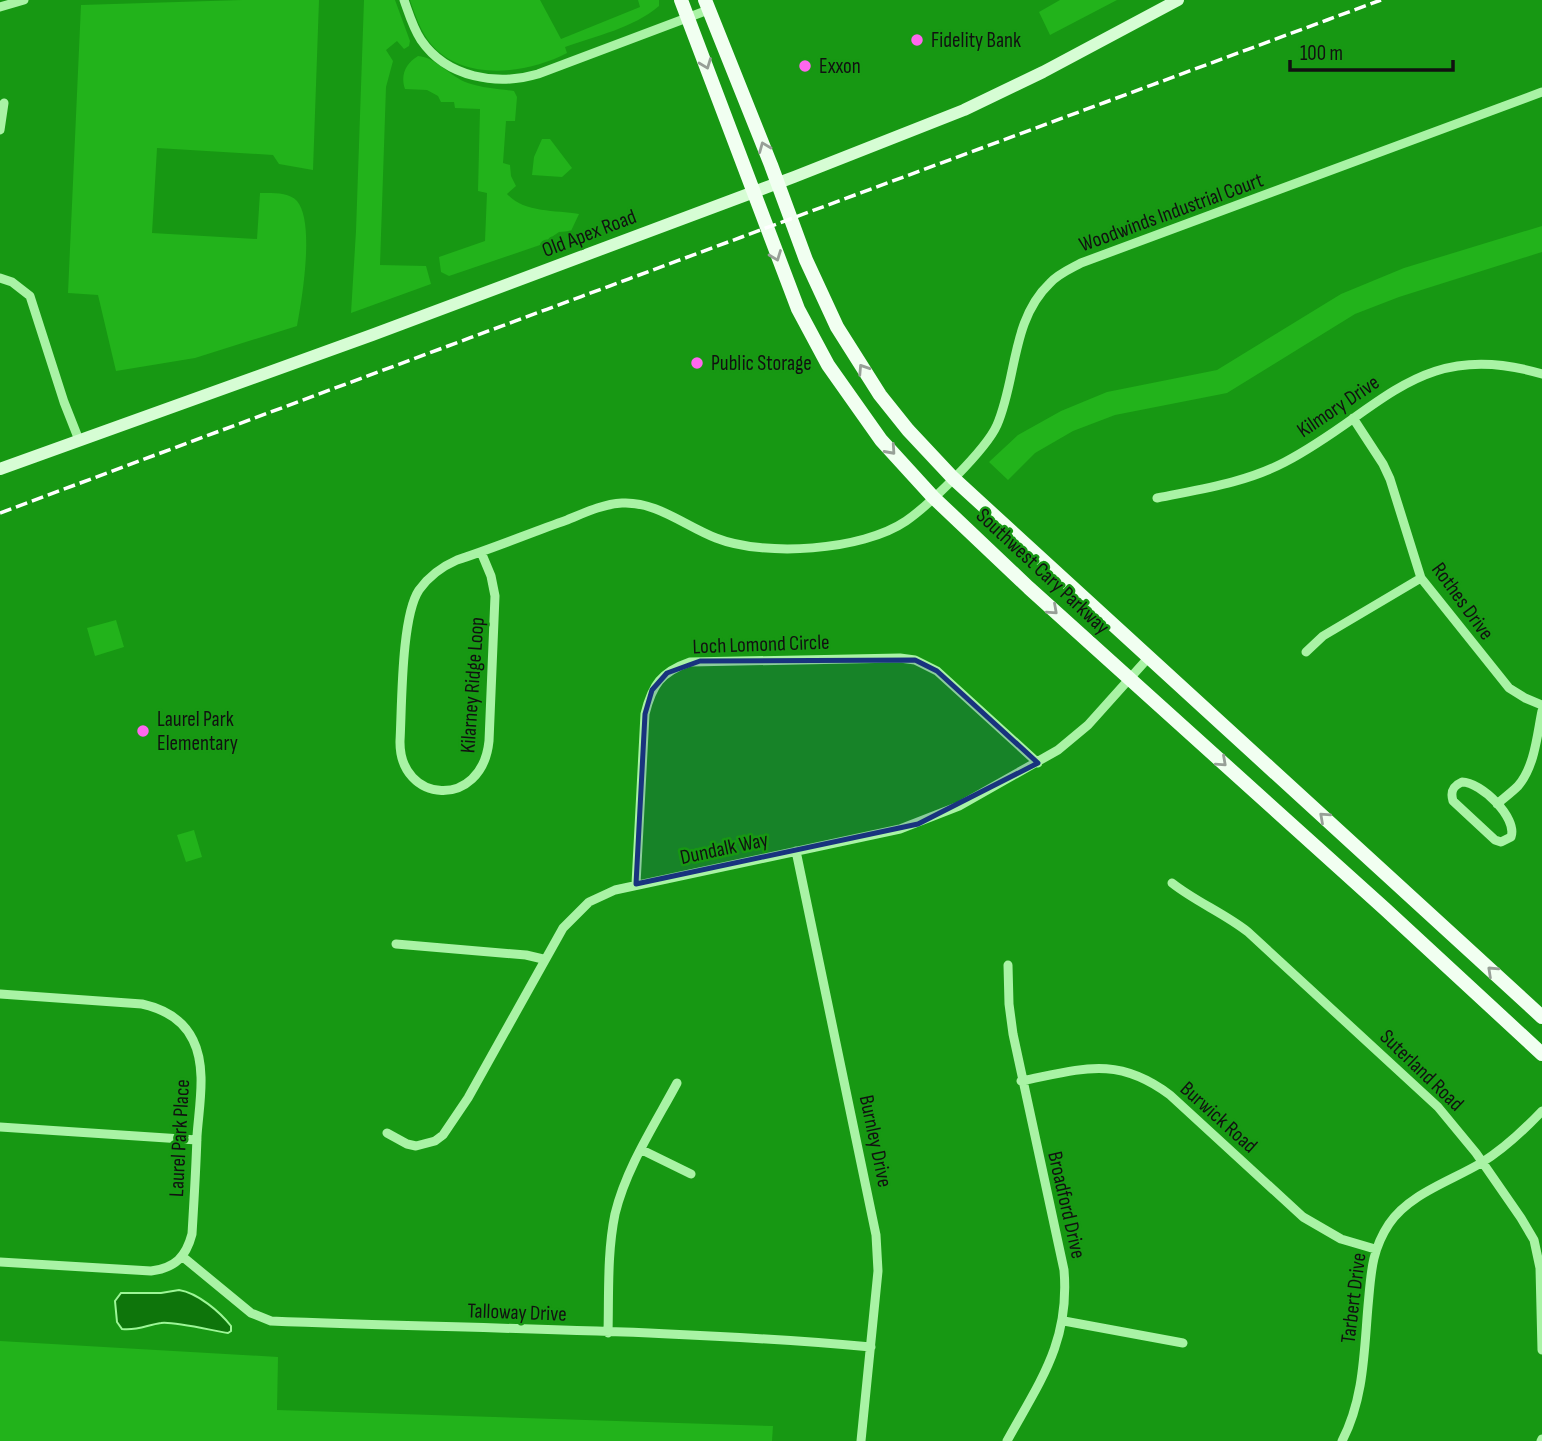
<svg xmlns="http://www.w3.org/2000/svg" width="1542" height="1441" viewBox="0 0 1542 1441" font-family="'Sofia Sans Condensed',sans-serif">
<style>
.green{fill:#22b31b}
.water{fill:#0e750b;stroke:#9df697;stroke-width:2}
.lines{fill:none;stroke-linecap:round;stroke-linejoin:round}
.minor{stroke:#a9f3a5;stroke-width:9}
.secondary{stroke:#d6fdd4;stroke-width:12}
.primary{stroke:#f1fff1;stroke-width:14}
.rail{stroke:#fff;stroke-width:3.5;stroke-dasharray:12 5;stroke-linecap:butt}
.oneway{stroke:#97a097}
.marked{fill:#18337e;fill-opacity:0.2;stroke:#18337e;stroke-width:5;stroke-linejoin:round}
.poi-dot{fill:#ff67ee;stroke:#179813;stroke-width:2.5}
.labels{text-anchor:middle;stroke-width:5;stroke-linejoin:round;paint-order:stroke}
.poi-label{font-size:21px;fill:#111;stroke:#179813;text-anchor:start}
.street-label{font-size:21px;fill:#111;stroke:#179813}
</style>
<rect width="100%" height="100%" fill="#179813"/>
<path class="green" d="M 242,0 L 319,0 L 313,170 L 279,164 L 273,155 L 157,148 L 152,233 L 257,239 L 260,193 C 272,193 289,192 297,201 C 315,222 302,299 297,326 L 195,358 L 116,371 L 98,295 L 68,293 L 81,5 Z
M 364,0 L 395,0 L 410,41 L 409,46 L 404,49 L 397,41 L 386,50 L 393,61 L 386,87 L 380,265 L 426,266 L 431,284 L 351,313 L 356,231 Z
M 410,0 L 540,0 L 561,39 L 640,7 L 638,0 L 659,0 L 659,6 C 633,28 596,36 565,47 L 567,53 C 527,74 463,82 431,44 C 421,32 415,15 410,0 Z
M 1060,0 L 1117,0 L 1050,35 L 1039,12 Z
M 418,56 C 436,57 450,77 468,83 C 482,88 499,89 514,91 L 517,97 L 515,121 L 506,121 L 503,163 L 510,165 L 511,176 L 516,186 L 507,194 C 524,213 555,210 579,214 L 571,231 L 559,232 L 540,245 L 449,276 L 441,272 L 439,257 L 485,241 L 487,193 L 478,191 L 480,109 L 455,108 L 454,102 L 441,102 L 438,96 L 427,90 L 405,89 C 400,75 406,63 418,56 Z
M 542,139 L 550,139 L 572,168 L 562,177 L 532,175 L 534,157 Z
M 1542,226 L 1542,252 L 1399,297 L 1355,314 L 1227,393 L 1115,415 L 1073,431 L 1035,453 L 1008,480 L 989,462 L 1018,435 L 1061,411 L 1107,392 L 1217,370 L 1341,294 L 1404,268 Z
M 116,620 L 124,647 L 95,656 L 87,628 Z
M 194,830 L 202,857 L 186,862 L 177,835 Z
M 0,1341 L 278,1357 L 277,1410 L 773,1426 L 772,1441 L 0,1441 Z"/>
<path class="water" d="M 179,1290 C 198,1293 220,1312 231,1326 L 231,1331 L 228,1333 C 214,1331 173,1321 161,1323 C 147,1325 137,1331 122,1329 L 117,1322 L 115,1301 L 121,1293 L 161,1293 Z"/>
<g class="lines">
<path class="minor" d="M 404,0 C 409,14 413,28 421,40 C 447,78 497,86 538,74 L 708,10
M 0,7 L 24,0
M 0,130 L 4,103
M 0,278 L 12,282 L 30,296 L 64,402 L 79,440
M 1353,418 L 1383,464 L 1390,479 L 1421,578 L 1509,688 L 1525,698 L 1542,705
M 1157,498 C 1201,489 1245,483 1285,462 C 1381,412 1419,337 1542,374
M 481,552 L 491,576 L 495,596 L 489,741 C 482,810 399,804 400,741 C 402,706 401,617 419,590 C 429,576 441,567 457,560 C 494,548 530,533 567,520 C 584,513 603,504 622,503 C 656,501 685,526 716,538 C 764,557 862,551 906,521 C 929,505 986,450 997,425 C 1017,379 1011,320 1050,283 C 1058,274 1070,269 1081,263 L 1542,92
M 1306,652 L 1323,636 L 1421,578
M 1462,782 C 1481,782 1518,818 1511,837 L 1501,842 L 1495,840 L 1453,801 C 1450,791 1453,786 1462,782 Z
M 1497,804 C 1504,798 1512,792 1518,786 C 1535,766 1537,735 1542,711
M 796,851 L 876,1235 L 878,1271 L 861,1441
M 1172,883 C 1196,902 1224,913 1248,932 L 1438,1107 L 1476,1153 L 1521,1218 L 1534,1240 L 1540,1268 L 1542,1350
M 636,884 L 645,714 C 652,685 661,672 690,662 L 900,658 L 915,660 L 937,671 L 1038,763
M 396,944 L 526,955 L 543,959
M 0,994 L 142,1004 C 164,1009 183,1019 193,1040 C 207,1068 199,1106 197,1136 C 196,1169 194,1201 192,1234 C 186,1257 175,1268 151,1271 L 0,1262
M 1021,1081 C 1082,1069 1117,1055 1170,1095 L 1303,1217 L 1341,1239 L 1375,1249
M 0,1127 L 197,1140
M 387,1133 L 407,1144 L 416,1146 L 435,1141 L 443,1135 L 468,1098 L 563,928 L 589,902 L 615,890 L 900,829 L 959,806 L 1058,750 L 1088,725 L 1149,657
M 642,1150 L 691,1174
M 183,1257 L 251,1313 L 271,1321 C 471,1329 672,1329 871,1347
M 1064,1321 L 1183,1343
M 608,1333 C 609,1294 607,1253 615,1214 C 626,1168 655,1124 677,1083
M 1007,1441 C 1040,1381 1070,1342 1064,1270 L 1013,1034 L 1009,1004 L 1008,965
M 1342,1441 C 1364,1399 1364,1352 1368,1306 C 1371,1275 1371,1251 1389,1224 C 1409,1194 1451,1181 1481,1163 C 1504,1149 1524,1130 1542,1111
M 1541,1441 L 1542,1439"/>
<path class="secondary" d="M 0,469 L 372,335 L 794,177 L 964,110 L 1043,72 L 1178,0"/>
<path class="primary" d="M 681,0 L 798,309 L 828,365 L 881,440 L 933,497 L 1029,588 L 1385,909 L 1542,1054
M 705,0 L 771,165 L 806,260 L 837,327 L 880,395 L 908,430 L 953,478 L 1542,1017"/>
<path class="rail" d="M 0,513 C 460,341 920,171 1381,0"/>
</g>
<defs><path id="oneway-chevron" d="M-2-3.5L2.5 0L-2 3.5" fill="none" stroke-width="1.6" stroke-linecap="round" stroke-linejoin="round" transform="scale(1.75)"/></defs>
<g class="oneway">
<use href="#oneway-chevron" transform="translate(706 64) rotate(69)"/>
<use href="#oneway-chevron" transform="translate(764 147) rotate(-112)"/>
<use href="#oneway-chevron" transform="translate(776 256) rotate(69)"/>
<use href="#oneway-chevron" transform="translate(863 369) rotate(-123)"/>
<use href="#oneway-chevron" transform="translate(891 450) rotate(48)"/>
<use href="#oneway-chevron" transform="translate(1053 610) rotate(42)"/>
<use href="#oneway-chevron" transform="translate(1222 762) rotate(42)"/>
<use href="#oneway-chevron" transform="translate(1324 817) rotate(-138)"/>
<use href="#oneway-chevron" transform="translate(1492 971) rotate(-137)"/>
</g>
<path class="marked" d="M 915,660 L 937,671 L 1038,763 L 918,824 L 636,884 L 645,714 L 652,690 L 667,673 L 700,661 Z"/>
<g class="poi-dot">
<circle cx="917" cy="40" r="7"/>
<circle cx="805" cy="66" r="7"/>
<circle cx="697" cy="363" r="7"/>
<circle cx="143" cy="731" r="7"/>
</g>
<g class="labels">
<g class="poi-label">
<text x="931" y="47">Fidelity Bank</text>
<text x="819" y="73">Exxon</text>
<text x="711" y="370">Public Storage</text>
<text x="157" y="726">Laurel Park<tspan x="157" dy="24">Elementary</tspan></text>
</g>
<g class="street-label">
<text transform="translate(1171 212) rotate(-20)" y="7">Woodwinds Industrial Court</text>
<text transform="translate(589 233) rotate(-21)" y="7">Old Apex Road</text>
<text transform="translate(1338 406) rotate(-34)" y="7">Kilmory Drive</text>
<text transform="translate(1043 571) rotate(43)" y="7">Southwest Cary Parkway</text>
<text transform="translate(1463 601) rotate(54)" y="7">Rothes Drive</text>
<text transform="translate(761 644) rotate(-2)" y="7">Loch Lomond Circle</text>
<text transform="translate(472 685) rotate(-86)" y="7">Kilarney Ridge Loop</text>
<text transform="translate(724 848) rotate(-12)" y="7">Dundalk Way</text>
<text transform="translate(1422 1070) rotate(44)" y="7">Suterland Road</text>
<text transform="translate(1219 1117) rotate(42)" y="7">Burwick Road</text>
<text transform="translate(179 1138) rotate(-87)" y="7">Laurel Park Place</text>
<text transform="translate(876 1141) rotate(78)" y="7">Burnley Drive</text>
<text transform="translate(1067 1205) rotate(77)" y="7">Broadford Drive</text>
<text transform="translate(1353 1298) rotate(-83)" y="7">Tarbert Drive</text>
<text transform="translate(517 1312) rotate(2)" y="7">Talloway Drive</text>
</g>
</g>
<path d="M1290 60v10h163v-10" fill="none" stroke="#111111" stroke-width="3.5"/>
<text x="1300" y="60" font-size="21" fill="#111111" stroke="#179813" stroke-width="5" paint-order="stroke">100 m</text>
</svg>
